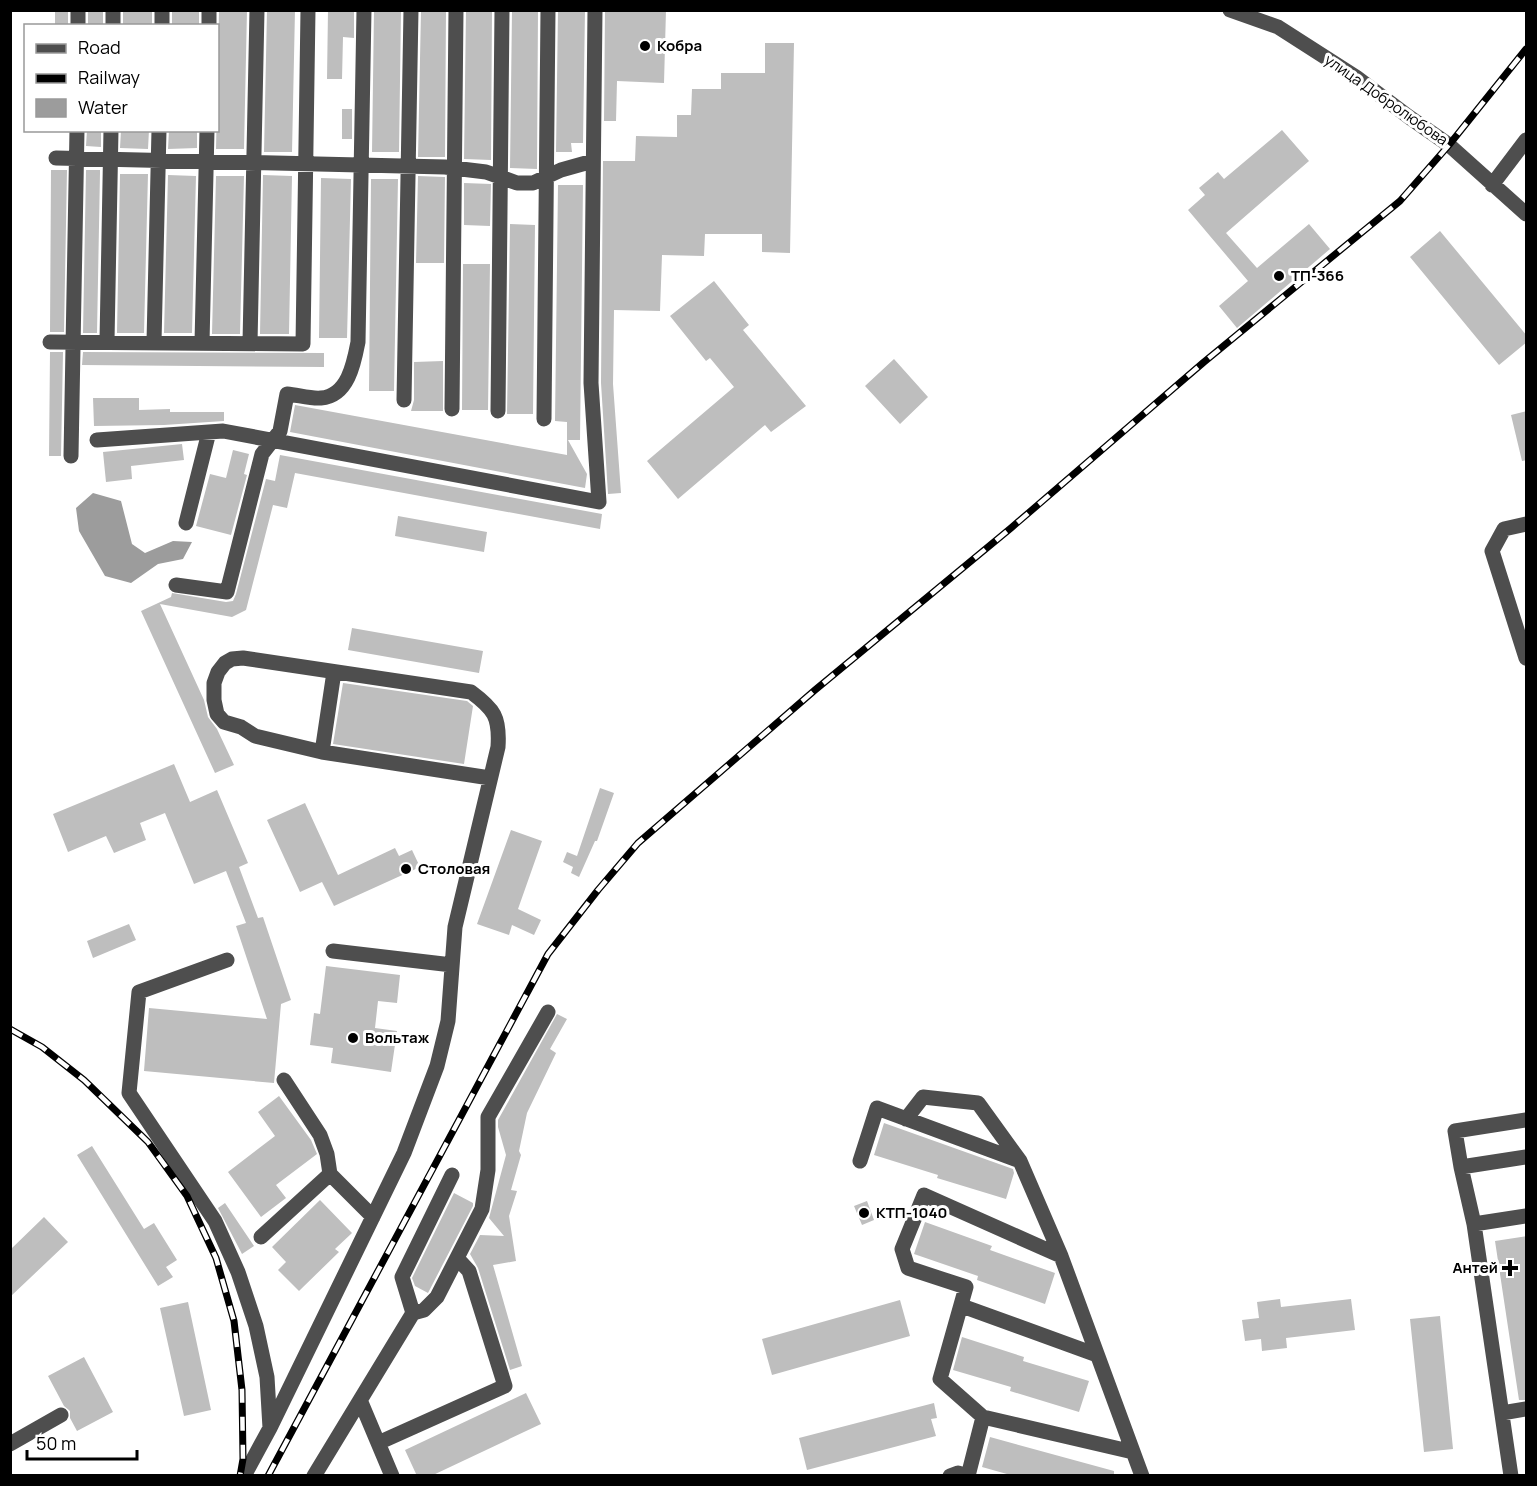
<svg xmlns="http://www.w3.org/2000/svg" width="1537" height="1486" viewBox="0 0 1537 1486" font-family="Manrope,sans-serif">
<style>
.water{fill:#9c9c9c}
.building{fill:#bebebe}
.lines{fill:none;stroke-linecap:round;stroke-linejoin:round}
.minor{stroke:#4e4e4e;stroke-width:15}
.rail-casing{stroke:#000;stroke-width:7}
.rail{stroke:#fff;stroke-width:4.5;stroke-dasharray:14;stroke-linecap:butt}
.poi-dot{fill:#000;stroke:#fff;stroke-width:2}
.labels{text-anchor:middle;stroke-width:6;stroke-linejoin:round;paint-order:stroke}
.poi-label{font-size:15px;font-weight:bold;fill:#000;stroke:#fff;text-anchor:start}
.street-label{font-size:15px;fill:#000;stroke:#fff}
</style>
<rect width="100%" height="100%" fill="#fff"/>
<path class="water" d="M 93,493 L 121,501 L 132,544 L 145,553 L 173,541 L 192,542 L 183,559 L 158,564 L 131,583 L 105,576 L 79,531 L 76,508 Z"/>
<path class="building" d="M 55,10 L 68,10 L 68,26 L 55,26 Z
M 88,10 L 103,10 L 103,26 L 88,26 Z
M 123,10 L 152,10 L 152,26 L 123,26 Z
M 172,10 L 199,10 L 199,26 L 172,26 Z
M 219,10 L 247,10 L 244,149 L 216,149 Z
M 267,10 L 295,10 L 292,152 L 264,152 Z
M 328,10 L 354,10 L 354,38 L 343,37 L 342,79 L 327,79 Z
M 374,10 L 401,10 L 399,152 L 372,152 Z
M 421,10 L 446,10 L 445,157 L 418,157 Z
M 466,10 L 492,10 L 491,160 L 464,159 Z
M 512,10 L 538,10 L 537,169 L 510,168 Z
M 558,10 L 585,10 L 583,143 L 571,143 L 572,152 L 556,152 Z
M 605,10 L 666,10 L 664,83 L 617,81 L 616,121 L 604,121 Z
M 765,43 L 794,43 L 790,253 L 762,252 L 762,234 L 705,234 L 704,256 L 662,255 L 660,311 L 614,310 L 613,384 L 621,493 L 608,494 L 601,383 L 603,161 L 635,161 L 636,136 L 677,137 L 677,115 L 691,115 L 692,89 L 721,89 L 721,73 L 765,73 Z
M 342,109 L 352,109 L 352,139 L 342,139 Z
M 87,130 L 101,130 L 101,147 L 86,146 Z
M 121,130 L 149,130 L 148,149 L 120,148 Z
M 169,130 L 197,130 L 197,148 L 168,149 Z
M 1282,130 L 1309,161 L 1226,233 L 1257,268 L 1309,224 L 1330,249 L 1237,328 L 1219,306 L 1248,281 L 1188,210 L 1205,195 L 1199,188 L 1218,172 L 1224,179 Z
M 51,170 L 67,170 L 64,332 L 50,332 Z
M 86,170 L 100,170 L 100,173 L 97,333 L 83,333 Z
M 120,174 L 148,174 L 144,333 L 117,333 Z
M 168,175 L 196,176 L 192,333 L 164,333 Z
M 263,175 L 292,176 L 289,334 L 260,334 Z
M 216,176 L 244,176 L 240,334 L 212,334 Z
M 418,176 L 445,177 L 444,263 L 416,263 Z
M 321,178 L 351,179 L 347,338 L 319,338 Z
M 371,179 L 398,179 L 394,391 L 369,391 Z
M 464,183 L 491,184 L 490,226 L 464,225 Z
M 558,185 L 583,185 L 580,440 L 568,440 L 587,474 L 585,488 L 290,432 L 295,405 L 567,455 L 567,422 L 555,421 Z
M 510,224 L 535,225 L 533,414 L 507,414 Z
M 1440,231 L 1527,336 L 1527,342 L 1499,365 L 1410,257 Z
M 463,264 L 490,264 L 488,410 L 462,410 Z
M 714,281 L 749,325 L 743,330 L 806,406 L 771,432 L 765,425 L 678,499 L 647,461 L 734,387 L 710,358 L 706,361 L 670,316 Z
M 50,352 L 63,352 L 61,456 L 49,456 Z
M 83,352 L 324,353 L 324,367 L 82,365 Z
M 894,359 L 928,397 L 900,424 L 865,386 Z
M 443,361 L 443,411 L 411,411 L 414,400 L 414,362 Z
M 93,398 L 139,398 L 139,410 L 170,409 L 170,412 L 224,412 L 224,421 L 164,425 L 94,426 Z
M 1527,411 L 1527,460 L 1522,461 L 1511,415 Z
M 182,444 L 184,460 L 131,466 L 132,479 L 106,482 L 103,452 Z
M 233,450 L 249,454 L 244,474 L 247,475 L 231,535 L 196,526 L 210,474 L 226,478 Z
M 280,455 L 602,514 L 600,529 L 295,473 L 287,508 L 273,505 L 246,610 L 232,617 L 160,604 L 204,700 L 208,717 L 217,729 L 234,765 L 215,773 L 141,611 L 171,597 L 172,593 L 226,602 L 233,601 L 236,594 L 266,479 L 275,481 Z
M 398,516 L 487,532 L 484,552 L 395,536 Z
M 352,628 L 483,651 L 479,673 L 348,650 Z
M 343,683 L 467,701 L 473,706 L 464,764 L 333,744 Z
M 174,764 L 190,802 L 217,790 L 248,863 L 239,867 L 258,918 L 263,917 L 291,1000 L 281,1004 L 274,1083 L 144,1071 L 149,1008 L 267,1019 L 236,926 L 246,923 L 226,871 L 194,884 L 165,813 L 140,823 L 146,840 L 114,853 L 106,836 L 68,852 L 53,814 Z
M 600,788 L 614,793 L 597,841 L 595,841 L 579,877 L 571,873 L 573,867 L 563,862 L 567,852 L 577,856 Z
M 305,803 L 338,875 L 395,848 L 399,856 L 412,850 L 420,867 L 334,906 L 322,882 L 300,892 L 267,820 Z
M 511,830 L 542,841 L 518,909 L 541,920 L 534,935 L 512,925 L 509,935 L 477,924 Z
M 129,924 L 136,940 L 93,958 L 87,941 Z
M 326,966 L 400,975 L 397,1003 L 378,1001 L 375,1028 L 397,1031 L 391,1072 L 331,1063 L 333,1048 L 310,1045 L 314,1013 L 320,1014 Z
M 557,1014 L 567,1019 L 550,1049 L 556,1053 L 527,1113 L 519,1151 L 521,1155 L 511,1190 L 517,1191 L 509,1216 L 516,1261 L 493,1265 L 522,1366 L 510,1370 L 478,1268 L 470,1254 L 480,1235 L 504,1236 L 489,1218 L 506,1155 L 498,1127 L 498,1120 Z
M 279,1096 L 311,1140 L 317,1154 L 276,1185 L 286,1198 L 261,1217 L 228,1172 L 275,1136 L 258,1112 Z
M 884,1123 L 1013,1169 L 1014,1173 L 1006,1199 L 937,1178 L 938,1175 L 874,1155 Z
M 92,1146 L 144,1229 L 154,1223 L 177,1260 L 166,1267 L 173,1277 L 158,1286 L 77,1155 Z
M 454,1193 L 473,1203 L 473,1206 L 428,1293 L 415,1286 L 412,1278 Z
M 320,1200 L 352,1233 L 335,1249 L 339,1252 L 299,1291 L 278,1270 L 286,1262 L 272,1247 Z
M 867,1201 L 874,1220 L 862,1225 L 854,1206 Z
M 225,1203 L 254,1246 L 242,1254 L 218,1208 Z
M 44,1217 L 68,1242 L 10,1297 L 10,1250 Z
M 925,1222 L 992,1246 L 990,1250 L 1055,1273 L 1045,1304 L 977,1280 L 978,1276 L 914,1254 Z
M 1527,1236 L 1527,1400 L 1519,1400 L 1495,1241 Z
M 1280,1299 L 1281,1307 L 1351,1299 L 1355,1330 L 1286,1338 L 1287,1348 L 1262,1351 L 1261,1339 L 1245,1341 L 1242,1320 L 1259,1318 L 1257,1302 Z
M 900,1300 L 910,1336 L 772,1375 L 762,1339 Z
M 188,1302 L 211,1410 L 184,1416 L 160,1308 Z
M 1440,1316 L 1453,1449 L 1424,1452 L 1410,1319 Z
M 962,1337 L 1024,1357 L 1023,1361 L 1089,1381 L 1079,1412 L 1010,1391 L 1011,1387 L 953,1370 Z
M 84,1357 L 113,1412 L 77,1431 L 70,1418 L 70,1411 L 64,1406 L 48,1376 Z
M 526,1393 L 541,1424 L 431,1476 L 417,1476 L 405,1450 Z
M 934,1403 L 937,1418 L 931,1419 L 936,1436 L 807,1470 L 799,1438 Z
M 990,1437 L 1114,1471 L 1114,1476 L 1014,1476 L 982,1467 Z"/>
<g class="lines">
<path class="minor" d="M 1230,10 L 1278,27 L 1356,77 L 1409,117 L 1449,145 L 1526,214
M 78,26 L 78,10
M 113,26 L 113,10
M 162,26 L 162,10
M 209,26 L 209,10
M 56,158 L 445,167 L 486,172 L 517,183 L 533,183 L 561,170 L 593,161
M 1492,185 L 1526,140
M 107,341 L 111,130
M 50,342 L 303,344 L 308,10
M 154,342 L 159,130
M 202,343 L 207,130
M 250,343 L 257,10
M 404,400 L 411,10
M 452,409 L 456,10
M 498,411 L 502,10
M 544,419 L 548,10
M 97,440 L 223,431 L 599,502 L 591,383 L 595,10
M 71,456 L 77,130
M 186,523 L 209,432
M 1526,524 L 1504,529 L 1492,551 L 1526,658
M 176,585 L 227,592 L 262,454 L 280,431 L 287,394 C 298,395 311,399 321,398 C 348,396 354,363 358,342 L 364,10
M 322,752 L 334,672
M 333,951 L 452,965
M 227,960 L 139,992 L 129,1093 L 215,1221 L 238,1272 L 256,1326 L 267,1377 L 270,1428
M 284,1080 L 320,1135 L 327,1154 L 330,1174 L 373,1217
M 906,1119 L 923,1097 L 978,1103 L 1020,1161 L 1061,1256 L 1142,1476
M 860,1161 L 877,1108 L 1020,1161
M 1461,1167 L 1455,1131 L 1526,1120
M 1474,1224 L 1526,1216
M 261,1237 L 330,1174
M 962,1306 L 1097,1355
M 413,1313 L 402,1277 L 452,1175
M 360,1400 L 392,1476
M 1502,1413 L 1526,1409
M 983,1417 L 940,1379 L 966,1287 L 908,1268 L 902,1249 L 924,1195 L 1061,1256
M 378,1443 L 505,1386 L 469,1271 L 457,1258
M 10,1444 L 61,1415
M 244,1476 L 270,1428 L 404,1153 L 437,1066 L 448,1021 L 455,927 L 498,747 C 500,717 494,709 471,692 L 243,658 L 232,659 L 225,663 L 218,672 L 214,683 L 214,700 L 217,714 L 224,722 L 241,727 L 255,736 L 322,752 L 490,778
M 314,1476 L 413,1313 L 424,1310 L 437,1297 L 482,1209 L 488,1170 L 488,1117 L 548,1012
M 950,1476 L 958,1473 L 965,1476
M 968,1476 L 983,1417 L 1133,1452
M 1511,1476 L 1474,1224 L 1461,1167 L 1526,1157"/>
<g class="rail-casing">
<path id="rail" d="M 10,1029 L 42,1047 L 84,1080 L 148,1142 L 187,1196 L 216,1258 L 234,1321 L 242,1390 L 243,1459 L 240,1476
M 268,1476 L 548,954 L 598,890 L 638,843 L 815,690 L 1011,528 L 1204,362 L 1400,201 L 1449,145 L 1526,49"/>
</g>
<use href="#rail" class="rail"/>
</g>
<g class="poi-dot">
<circle cx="645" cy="46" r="6"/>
<circle cx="1279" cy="276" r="6"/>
<circle cx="406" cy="869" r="6"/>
<circle cx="353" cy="1038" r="6"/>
<circle cx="864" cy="1213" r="6"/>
<path d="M1507 1259h6v6h6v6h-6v6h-6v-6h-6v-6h6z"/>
</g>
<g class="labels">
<g class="poi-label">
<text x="657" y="51">Кобра</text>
<text x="1291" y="281">ТП-366</text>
<text x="418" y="874">Столовая</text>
<text x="365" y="1043">Вольтаж</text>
<text x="876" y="1218">КТП-1040</text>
<text x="1498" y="1273" text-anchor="end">Антей</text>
</g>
<g class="street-label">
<text transform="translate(1386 100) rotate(35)" y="5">улица Добролюбова</text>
</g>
</g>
<rect width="1537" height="1486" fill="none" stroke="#000000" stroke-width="24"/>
<rect x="24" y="24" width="195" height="108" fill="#ffffff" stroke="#999999" stroke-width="1.5"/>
<rect x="36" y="44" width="30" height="9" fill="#4e4e4e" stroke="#999999" stroke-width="1.5"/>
<text x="78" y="54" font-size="18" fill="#000000">Road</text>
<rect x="36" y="74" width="30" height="9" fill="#000000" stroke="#999999" stroke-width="1.5"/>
<text x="78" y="84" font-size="18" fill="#000000">Railway</text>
<rect x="36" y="99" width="30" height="18" fill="#9c9c9c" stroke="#999999" stroke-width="1.5"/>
<text x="78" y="114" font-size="18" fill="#000000">Water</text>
<path d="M27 1450v9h110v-9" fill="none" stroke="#000000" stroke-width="3"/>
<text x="36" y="1450" font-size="18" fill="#000000" stroke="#ffffff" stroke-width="4.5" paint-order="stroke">50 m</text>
</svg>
